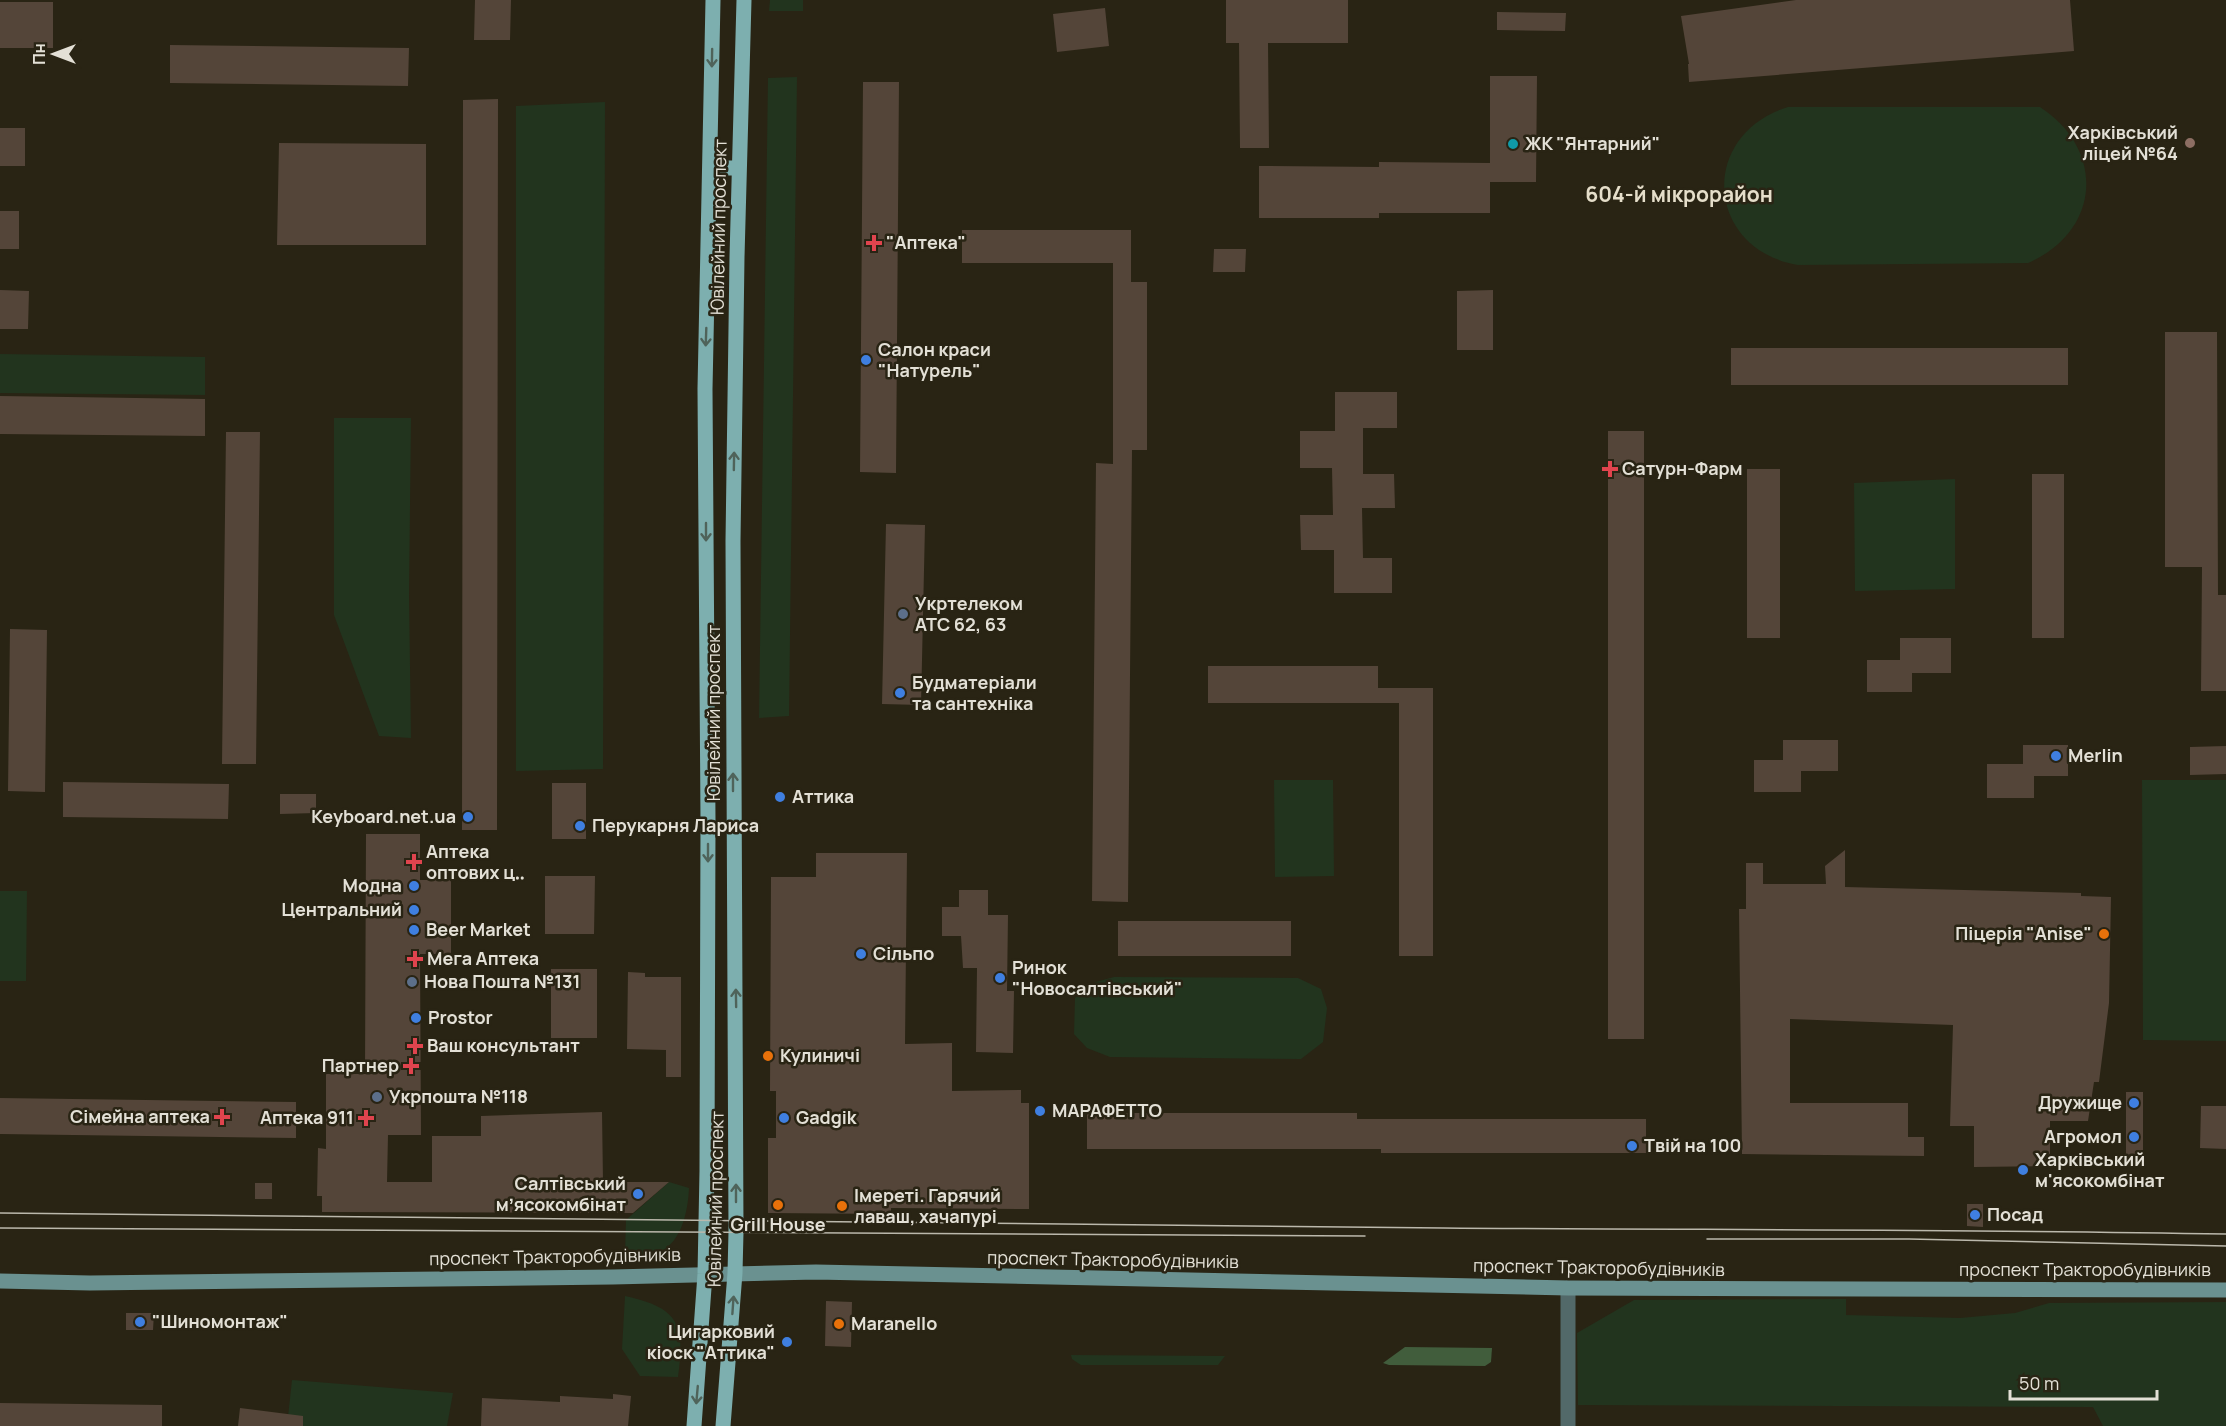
<svg xmlns="http://www.w3.org/2000/svg" width="2226" height="1426" viewBox="0 0 2226 1426" font-family="Manrope,sans-serif">
<style>
.green{fill:#22341e}
.forest{fill:#415d3c}
.building{fill:#544539}
.lines{fill:none;stroke-linecap:round;stroke-linejoin:round}
.street{stroke:#526969;stroke-width:15}
.secondary{stroke:#6a9190;stroke-width:15}
.primary{stroke:#7dafaf;stroke-width:15}
.tram{stroke:#bbb8ac;stroke-width:1.5}
.oneway{stroke:#4f635a}
.education-dot{fill:#8d6e63;stroke:#292414;stroke-width:2}
.culture-dot{fill:#0f9aa8;stroke:#292414;stroke-width:2}
.health-dot{fill:#e0444e;stroke:#292414;stroke-width:2}
.shop-dot{fill:#3f7fe0;stroke:#292414;stroke-width:2}
.service-dot{fill:#5c6f8a;stroke:#292414;stroke-width:2}
.food-dot{fill:#e8710a;stroke:#292414;stroke-width:2}
.labels{text-anchor:middle;stroke-width:5;stroke-linejoin:round;paint-order:stroke}
.poi-label{font-size:18px;font-weight:bold;fill:#e3e0d6;stroke:#292414;text-anchor:start}
.street-label{font-size:18px;fill:#e3e0d6;stroke:#292414}
.quarter-label{font-size:21px;font-weight:bold;fill:#e5deca;stroke:#292414}
</style>
<rect width="100%" height="100%" fill="#292414"/>
<path class="green" d="M 770,0 L 803,0 L 803,11 L 769,11 Z
M 797,77 L 789,716 L 759,718 L 768,78 Z
M 605,102 L 603,769 L 516,771 L 516,106 Z
M 1788,107 L 2040,107 C 2106,150 2101,231 2028,263 L 1798,265 C 1705,249 1698,135 1788,107 Z
M 0,354 L 205,357 L 205,395 L 0,393 Z
M 334,418 L 411,418 L 409,595 L 411,738 L 379,736 L 334,615 Z
M 1955,479 L 1955,589 L 1855,591 L 1854,483 Z
M 1274,780 L 1333,780 L 1334,876 L 1275,877 Z
M 2142,780 L 2226,780 L 2226,1041 L 2143,1040 Z
M 0,891 L 27,891 L 26,981 L 0,981 Z
M 1114,977 L 1298,978 L 1321,989 L 1327,1008 L 1323,1042 L 1301,1059 L 1110,1057 L 1087,1048 L 1074,1034 L 1075,998 L 1096,982 Z
M 669,1182 L 689,1188 C 688,1212 681,1247 654,1254 C 645,1257 635,1256 625,1255 L 626,1220 Z
M 625,1296 C 680,1308 685,1325 678,1377 L 640,1376 L 622,1349 Z
M 1846,1299 L 1846,1315 L 1960,1318 L 2015,1313 L 2049,1303 L 2226,1302 L 2226,1426 L 2103,1426 L 2093,1407 L 1578,1405 L 1577,1333 L 1634,1300 Z
M 1071,1355 L 1225,1356 L 1218,1365 L 1081,1365 L 1072,1359 Z
M 292,1380 L 453,1393 L 447,1426 L 287,1426 Z"/>
<path class="forest" d="M 1405,1347 L 1492,1348 L 1491,1362 L 1485,1366 L 1389,1365 L 1383,1363 Z"/>
<path class="building" d="M 475,0 L 511,0 L 510,40 L 474,40 Z
M 1226,0 L 1348,0 L 1348,43 L 1268,43 L 1269,148 L 1240,148 L 1239,43 L 1226,43 Z
M 1796,0 L 2070,0 L 2074,51 L 1689,82 L 1688,64 L 1689,64 L 1681,16 Z
M 0,2 L 53,2 L 53,48 L 0,48 Z
M 1105,8 L 1109,46 L 1057,52 L 1053,14 Z
M 1497,12 L 1566,13 L 1565,31 L 1497,30 Z
M 170,45 L 409,48 L 408,86 L 170,83 Z
M 1490,76 L 1537,76 L 1536,182 L 1490,182 L 1490,213 L 1379,213 L 1379,218 L 1259,218 L 1259,166 L 1379,167 L 1379,162 L 1490,163 Z
M 863,82 L 899,82 L 896,473 L 860,472 Z
M 498,99 L 497,830 L 462,830 L 463,100 Z
M 0,128 L 25,128 L 25,166 L 0,166 Z
M 279,143 L 426,144 L 426,245 L 277,245 Z
M 0,211 L 19,211 L 19,249 L 0,249 Z
M 962,230 L 1131,230 L 1131,282 L 1147,282 L 1147,450 L 1132,450 L 1128,902 L 1092,901 L 1096,463 L 1113,464 L 1113,263 L 962,263 Z
M 1214,249 L 1246,249 L 1245,272 L 1213,272 Z
M 0,290 L 29,291 L 28,329 L 0,329 Z
M 1493,290 L 1493,350 L 1457,350 L 1457,291 Z
M 2165,332 L 2217,332 L 2218,595 L 2226,595 L 2226,691 L 2201,691 L 2202,567 L 2165,567 Z
M 1731,348 L 2068,348 L 2068,385 L 1731,385 Z
M 1335,392 L 1397,392 L 1397,428 L 1363,428 L 1363,474 L 1394,474 L 1395,508 L 1362,508 L 1363,558 L 1392,558 L 1392,593 L 1334,593 L 1334,550 L 1301,550 L 1300,515 L 1333,515 L 1332,468 L 1300,468 L 1300,431 L 1335,431 Z
M 0,396 L 205,399 L 205,436 L 0,434 Z
M 1608,431 L 1644,431 L 1644,1039 L 1608,1039 Z
M 226,432 L 260,432 L 256,764 L 222,764 Z
M 1747,469 L 1780,469 L 1780,638 L 1747,638 Z
M 2032,474 L 2064,474 L 2064,638 L 2032,638 Z
M 886,524 L 925,525 L 921,705 L 882,704 Z
M 10,629 L 47,630 L 45,792 L 8,791 Z
M 1900,638 L 1951,638 L 1951,673 L 1912,673 L 1912,692 L 1867,692 L 1867,660 L 1900,660 Z
M 1208,666 L 1378,666 L 1378,688 L 1433,688 L 1433,956 L 1399,956 L 1399,703 L 1208,703 Z
M 1783,740 L 1838,740 L 1838,771 L 1801,771 L 1801,792 L 1754,792 L 1754,760 L 1783,760 Z
M 2023,745 L 2068,745 L 2068,776 L 2034,776 L 2034,798 L 1987,798 L 1987,764 L 2023,764 Z
M 2226,746 L 2226,774 L 2190,775 L 2190,747 Z
M 63,782 L 229,784 L 228,819 L 63,817 Z
M 552,783 L 586,783 L 586,839 L 552,839 Z
M 280,794 L 316,794 L 316,813 L 280,814 Z
M 366,834 L 420,834 L 420,880 L 451,880 L 451,954 L 420,954 L 421,1135 L 388,1135 L 387,1182 L 432,1182 L 432,1136 L 481,1136 L 481,1116 L 602,1112 L 603,1182 L 669,1182 L 633,1213 L 322,1212 L 322,1196 L 317,1196 L 318,1148 L 326,1149 L 326,1074 L 365,1074 Z
M 1845,850 L 1845,887 L 2081,893 L 2081,896 L 2111,897 L 2109,1003 L 2099,1082 L 2094,1082 L 2088,1121 L 2050,1121 L 2050,1166 L 1974,1167 L 1974,1126 L 1950,1126 L 1953,1025 L 1790,1019 L 1790,1103 L 1908,1103 L 1908,1137 L 1924,1137 L 1924,1156 L 1742,1154 L 1739,909 L 1746,909 L 1746,863 L 1763,863 L 1763,884 L 1826,884 L 1825,866 Z
M 816,853 L 907,853 L 905,1044 L 952,1043 L 952,1091 L 1021,1090 L 1021,1103 L 1029,1103 L 1029,1209 L 891,1208 L 891,1214 L 768,1213 L 768,1138 L 776,1138 L 776,1091 L 770,1091 L 771,877 L 816,877 Z
M 545,876 L 595,876 L 594,934 L 545,934 Z
M 959,890 L 988,890 L 988,915 L 1008,915 L 1007,991 L 1014,991 L 1013,1053 L 976,1052 L 977,968 L 963,968 L 961,936 L 942,936 L 942,907 L 959,907 Z
M 1118,921 L 1291,921 L 1291,956 L 1118,956 Z
M 551,969 L 597,969 L 597,1038 L 551,1038 Z
M 628,972 L 645,973 L 645,977 L 681,977 L 681,1077 L 666,1077 L 666,1050 L 627,1049 Z
M 2126,1092 L 2143,1092 L 2143,1159 L 2126,1159 Z
M 0,1098 L 296,1102 L 296,1138 L 0,1134 Z
M 2201,1106 L 2226,1106 L 2226,1149 L 2200,1148 Z
M 1087,1113 L 1357,1113 L 1357,1119 L 1646,1119 L 1646,1153 L 1381,1153 L 1381,1149 L 1087,1149 Z
M 255,1183 L 272,1183 L 272,1199 L 255,1199 Z
M 1967,1204 L 1983,1204 L 1983,1227 L 1967,1226 Z
M 826,1301 L 852,1302 L 851,1347 L 825,1346 Z
M 126,1313 L 154,1313 L 153,1330 L 126,1330 Z
M 613,1394 L 631,1396 L 628,1426 L 481,1426 L 482,1398 L 560,1402 L 560,1396 L 613,1399 Z
M 0,1403 L 162,1405 L 162,1426 L 0,1426 Z
M 240,1408 L 303,1416 L 303,1426 L 238,1426 Z"/>
<g class="lines">
<path class="street" d="M 1568,1288 L 1568,1426"/>
<path class="secondary" d="M 0,1281 L 90,1283 L 613,1277 L 816,1272 L 1568,1288 L 2226,1290"/>
<path class="primary" d="M 710,168 L 739,168
M 694,1426 L 705,1274 L 707,1171 L 708,821 L 705,389 L 713,0
M 723,1426 L 735,1273 L 736,1232 L 733,541 L 737,257 L 744,0"/>
<path class="tram" d="M 0,1213 C 481,1219 962,1224 1443,1228 C 1704,1230 1965,1229 2226,1234
M 0,1228 L 1365,1236
M 1707,1239 L 1909,1239 L 2226,1246"/>
</g>
<defs><path id="oneway-shaft" d="M-6 0H5M1.5-3L5.5 0L1.5 3" fill="none" stroke-width="1.6" stroke-linecap="round" stroke-linejoin="round" transform="scale(1.5)"/></defs>
<g class="oneway">
<use href="#oneway-shaft" transform="translate(712 58) rotate(91)"/>
<use href="#oneway-shaft" transform="translate(706 337) rotate(92)"/>
<use href="#oneway-shaft" transform="translate(734 461) rotate(-89)"/>
<use href="#oneway-shaft" transform="translate(706 532) rotate(90)"/>
<use href="#oneway-shaft" transform="translate(733 782) rotate(-90)"/>
<use href="#oneway-shaft" transform="translate(708 853) rotate(90)"/>
<use href="#oneway-shaft" transform="translate(736 998) rotate(-91)"/>
<use href="#oneway-shaft" transform="translate(736 1193) rotate(-90)"/>
<use href="#oneway-shaft" transform="translate(733 1305) rotate(-86)"/>
<use href="#oneway-shaft" transform="translate(697 1395) rotate(95)"/>
</g>
<circle class="education-dot" cx="2190" cy="143" r="6"/>
<circle class="culture-dot" cx="1513" cy="144" r="6"/>
<g class="health-dot">
<path d="M871 234h6v6h6v6h-6v6h-6v-6h-6v-6h6z"/>
<path d="M1607 460h6v6h6v6h-6v6h-6v-6h-6v-6h6z"/>
<path d="M411 853h6v6h6v6h-6v6h-6v-6h-6v-6h6z"/>
<path d="M412 950h6v6h6v6h-6v6h-6v-6h-6v-6h6z"/>
<path d="M412 1037h6v6h6v6h-6v6h-6v-6h-6v-6h6z"/>
<path d="M408 1057h6v6h6v6h-6v6h-6v-6h-6v-6h6z"/>
<path d="M219 1108h6v6h6v6h-6v6h-6v-6h-6v-6h6z"/>
<path d="M363 1109h6v6h6v6h-6v6h-6v-6h-6v-6h6z"/>
</g>
<g class="shop-dot">
<circle cx="866" cy="360" r="6"/>
<circle cx="900" cy="693" r="6"/>
<circle cx="2056" cy="756" r="6"/>
<circle cx="780" cy="797" r="6"/>
<circle cx="468" cy="817" r="6"/>
<circle cx="580" cy="826" r="6"/>
<circle cx="414" cy="886" r="6"/>
<circle cx="414" cy="910" r="6"/>
<circle cx="414" cy="930" r="6"/>
<circle cx="861" cy="954" r="6"/>
<circle cx="1000" cy="978" r="6"/>
<circle cx="416" cy="1018" r="6"/>
<circle cx="2134" cy="1103" r="6"/>
<circle cx="1040" cy="1111" r="6"/>
<circle cx="784" cy="1118" r="6"/>
<circle cx="2134" cy="1137" r="6"/>
<circle cx="1632" cy="1146" r="6"/>
<circle cx="2023" cy="1170" r="6"/>
<circle cx="638" cy="1194" r="6"/>
<circle cx="1975" cy="1215" r="6"/>
<circle cx="140" cy="1322" r="6"/>
<circle cx="787" cy="1342" r="6"/>
</g>
<g class="service-dot">
<circle cx="903" cy="614" r="6"/>
<circle cx="412" cy="982" r="6"/>
<circle cx="377" cy="1097" r="6"/>
</g>
<g class="food-dot">
<circle cx="2104" cy="934" r="6"/>
<circle cx="768" cy="1056" r="6"/>
<circle cx="778" cy="1205" r="6"/>
<circle cx="842" cy="1206" r="6"/>
<circle cx="839" cy="1324" r="6"/>
</g>
<g class="labels">
<g class="poi-label">
<text x="2178" y="139" text-anchor="end">Харківський<tspan x="2178" dy="21">ліцей №64</tspan></text>
<text x="1525" y="150">ЖК "Янтарний"</text>
<text x="886" y="249">"Аптека"</text>
<text x="878" y="356">Салон краси<tspan x="878" dy="21">"Натурель"</tspan></text>
<text x="1622" y="475">Сатурн-Фарм</text>
<text x="915" y="610">Укртелеком<tspan x="915" dy="21">АТС 62, 63</tspan></text>
<text x="912" y="689">Будматеріали<tspan x="912" dy="21">та сантехніка</tspan></text>
<text x="2068" y="762">Merlin</text>
<text x="792" y="803">Аттика</text>
<text x="456" y="823" text-anchor="end">Keyboard.net.ua</text>
<text x="592" y="832">Перукарня Лариса</text>
<text x="426" y="858">Аптека<tspan x="426" dy="21">оптових ц‥</tspan></text>
<text x="402" y="892" text-anchor="end">Модна</text>
<text x="402" y="916" text-anchor="end">Центральний</text>
<text x="426" y="936">Beer Market</text>
<text x="2092" y="940" text-anchor="end">Піцерія "Anise"</text>
<text x="873" y="960">Сільпо</text>
<text x="427" y="965">Мега Аптека</text>
<text x="1012" y="974">Ринок<tspan x="1012" dy="21">"Новосалтівський"</tspan></text>
<text x="424" y="988">Нова Пошта №131</text>
<text x="428" y="1024">Prostor</text>
<text x="427" y="1052">Ваш консультант</text>
<text x="780" y="1062">Кулиничі</text>
<text x="399" y="1072" text-anchor="end">Партнер</text>
<text x="389" y="1103">Укрпошта №118</text>
<text x="2122" y="1109" text-anchor="end">Дружище</text>
<text x="1052" y="1117">МАРАФЕТТО</text>
<text x="210" y="1123" text-anchor="end">Сімейна аптека</text>
<text x="354" y="1124" text-anchor="end">Аптека 911</text>
<text x="796" y="1124">Gadgik</text>
<text x="2122" y="1143" text-anchor="end">Агромол</text>
<text x="1644" y="1152">Твій на 100</text>
<text x="2035" y="1166">Харківський<tspan x="2035" dy="21">м'ясокомбінат</tspan></text>
<text x="626" y="1190" text-anchor="end">Салтівський<tspan x="626" dy="21">мʼясокомбінат</tspan></text>
<text x="854" y="1202">Імереті. Гарячий<tspan x="854" dy="21">лаваш, хачапурі</tspan></text>
<text x="1987" y="1221">Посад</text>
<text x="778" y="1231" text-anchor="middle">Grill House</text>
<text x="152" y="1328">"Шиномонтаж"</text>
<text x="851" y="1330">Maranello</text>
<text x="775" y="1338" text-anchor="end">Цигарковий<tspan x="775" dy="21">кіоск "Аттика"</tspan></text>
</g>
<g class="street-label">
<text transform="translate(719 227) rotate(-89)" y="6">Ювілейний проспект</text>
<text transform="translate(714 713) rotate(-90)" y="6">Ювілейний проспект</text>
<text transform="translate(716 1199) rotate(-89)" y="6">Ювілейний проспект</text>
<text transform="translate(555 1257) rotate(-1)" y="6">проспект Тракторобудівників</text>
<text transform="translate(1113 1260) rotate(1)" y="6">проспект Тракторобудівників</text>
<text transform="translate(1599 1268) rotate(1)" y="6">проспект Тракторобудівників</text>
<text x="2085" y="1276">проспект Тракторобудівників</text>
</g>
<g class="quarter-label">
<text x="1679" y="202">604-й мікрорайон</text>
</g>
</g>
<g transform="translate(54 54) rotate(270)" stroke="#292414" stroke-width="4.5" paint-order="stroke">
<path d="M0-4.5L10 22L0 15L-10 22Z" fill="#e3e0d6"/>
<text y="-9" font-size="16" font-weight="bold" text-anchor="middle" fill="#e3e0d6">Пн</text>
</g>
<path d="M2010 1390v9h147v-9" fill="none" stroke="#e3e0d6" stroke-width="3"/>
<text x="2019" y="1390" font-size="18" fill="#e3e0d6" stroke="#292414" stroke-width="4.5" paint-order="stroke">50 m</text>
</svg>
